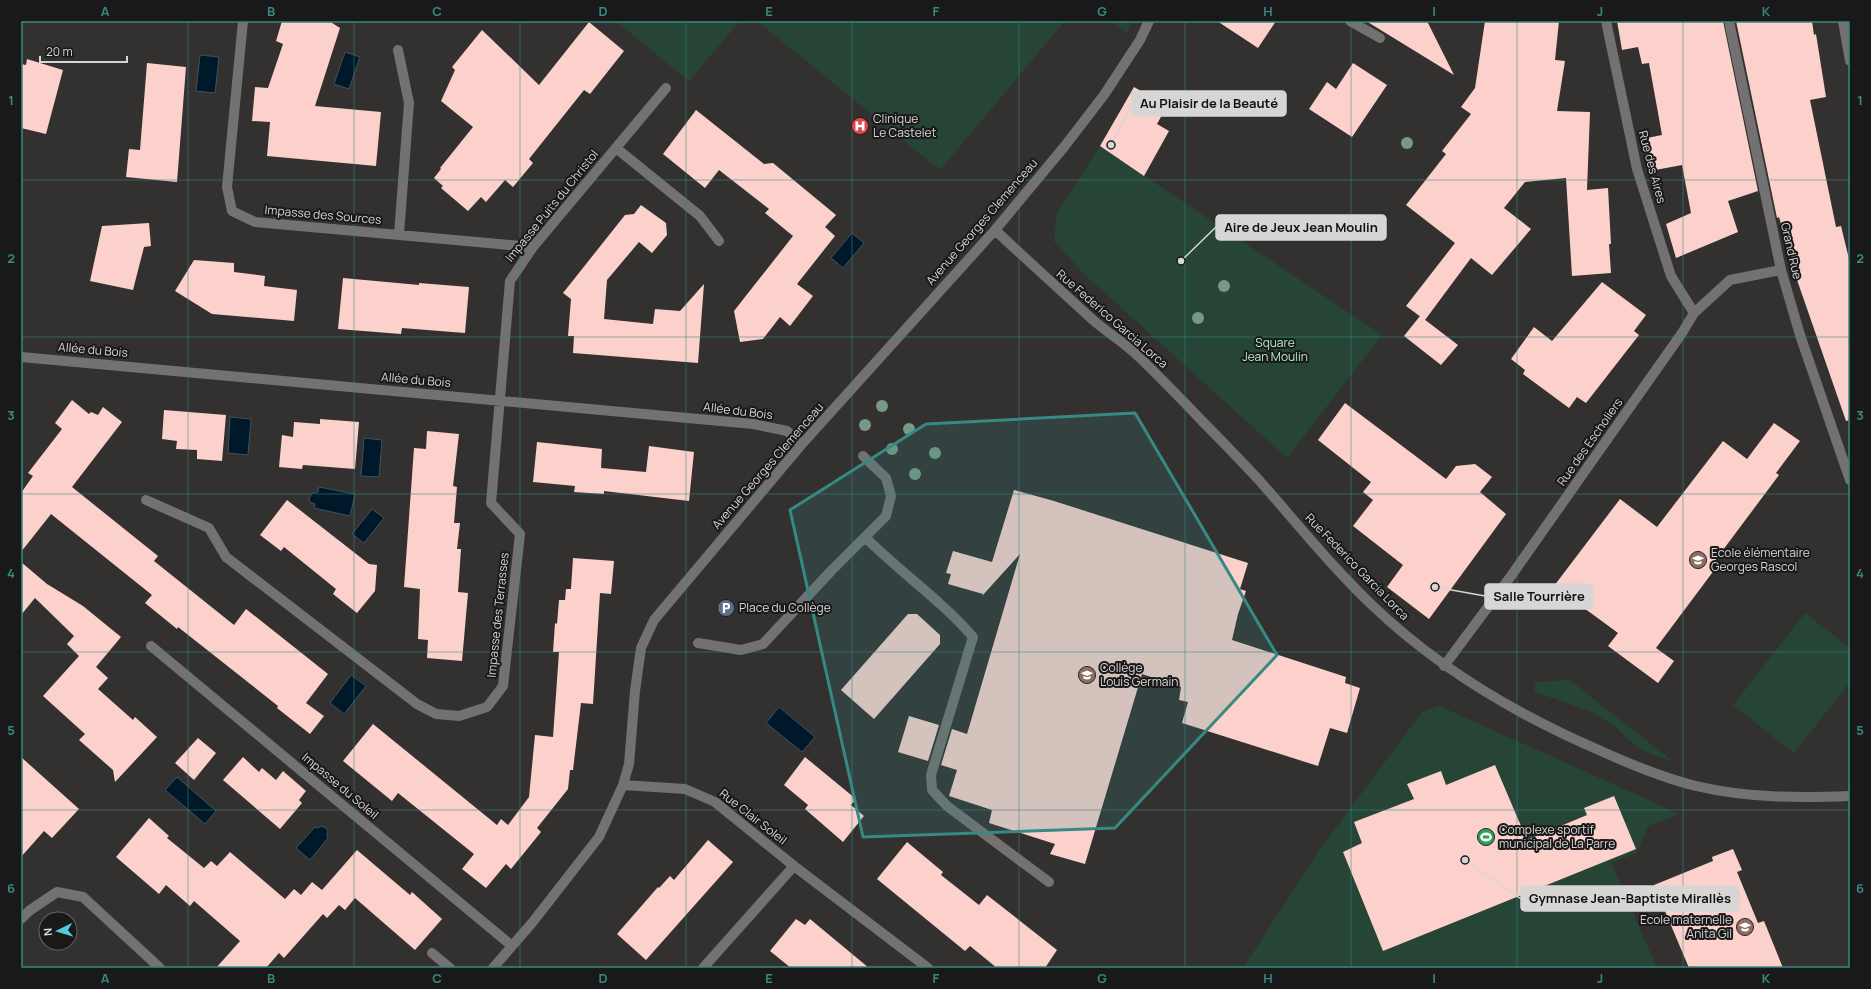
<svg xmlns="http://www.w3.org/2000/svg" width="1871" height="989" viewBox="0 0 1871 989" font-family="Manrope,sans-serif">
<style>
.green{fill:#264536}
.water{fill:#00192a;stroke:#40525d}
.building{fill:#fcd1cc}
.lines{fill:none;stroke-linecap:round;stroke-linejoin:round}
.minor{stroke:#737171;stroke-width:10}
.tree{fill:#779986}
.marked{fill:#378983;fill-opacity:0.2;stroke:#378983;stroke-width:3;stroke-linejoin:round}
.grid{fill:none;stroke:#378983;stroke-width:1;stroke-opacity:0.55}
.labels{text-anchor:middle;stroke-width:4;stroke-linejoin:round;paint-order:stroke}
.poi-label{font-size:12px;fill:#d7d6d5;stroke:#1a1919;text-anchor:start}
.street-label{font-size:12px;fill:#d7d6d5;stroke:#1a1919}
.park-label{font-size:12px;fill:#afeecc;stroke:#1a1919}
.leader{fill:none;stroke:#d7d6d5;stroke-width:1.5}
.callout-dot{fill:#d7d6d5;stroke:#1a1919;stroke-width:1.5}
.callout{fill:#d7d6d5;stroke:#d7d6d5;stroke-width:1.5}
.callout-label{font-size:13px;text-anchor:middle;font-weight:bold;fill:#111}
.neatline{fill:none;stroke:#378983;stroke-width:1.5}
.grid-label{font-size:13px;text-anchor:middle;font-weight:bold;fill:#378983}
</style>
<rect width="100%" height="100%" fill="#333130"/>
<path class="green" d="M 616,21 L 740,21 L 689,81 Z
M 757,21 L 1065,21 L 940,170 Z
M 1112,21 L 1131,21 L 1127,33 Z
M 1100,146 L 1382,335 L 1287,458 L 1085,275 L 1054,241 L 1057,213 Z
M 1805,613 L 1850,648 L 1850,682 L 1794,753 L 1733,705 Z
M 1569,680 L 1576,685 L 1675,763 L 1642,750 L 1629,740 L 1616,727 L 1590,711 L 1535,692 L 1534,682 Z
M 1439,706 L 1680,814 L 1648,826 L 1637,853 L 1611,863 L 1657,968 L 1243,968 L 1320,849 L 1422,712 Z"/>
<path class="water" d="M 345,52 L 360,57 L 349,89 L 334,84 Z
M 200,55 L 219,57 L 215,93 L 196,91 Z
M 852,233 L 864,243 L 843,268 L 831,258 Z
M 230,417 L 251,419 L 248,455 L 228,453 Z
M 364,438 L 382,440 L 379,477 L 361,476 Z
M 319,487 L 355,494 L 350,516 L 314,508 L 315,504 L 310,502 L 309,499 L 312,493 L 318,492 Z
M 372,509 L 384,518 L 364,543 L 352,534 Z
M 351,675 L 366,686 L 344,714 L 330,703 Z
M 779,707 L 815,737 L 802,752 L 766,723 Z
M 177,777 L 216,811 L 205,824 L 165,790 Z
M 322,826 L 328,830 L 327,836 L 328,838 L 310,860 L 296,848 L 315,827 L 317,828 Z"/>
<path class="building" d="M 282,21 L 329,21 L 340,28 L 315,106 L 381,112 L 376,166 L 267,156 L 270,122 L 252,121 L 255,87 L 268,88 L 283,44 L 276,41 Z
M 1217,21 L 1276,21 L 1258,48 Z
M 1366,21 L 1427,21 L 1454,75 Z
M 1485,21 L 1559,21 L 1555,60 L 1565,61 L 1557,111 L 1590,112 L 1587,190 L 1608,188 L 1611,244 L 1609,244 L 1611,273 L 1572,276 L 1566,178 L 1525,182 L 1504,208 L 1531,229 L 1492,275 L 1471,258 L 1425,320 L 1406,306 L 1455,243 L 1406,205 L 1446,154 L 1442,151 L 1471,114 L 1461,107 L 1475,88 Z
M 1617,21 L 1723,21 L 1758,191 L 1728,201 L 1738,232 L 1676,258 L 1666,224 L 1691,213 L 1682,165 L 1650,171 L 1642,139 L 1662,135 L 1649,63 L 1642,64 L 1638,47 L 1622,50 Z
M 1736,21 L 1812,21 L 1814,35 L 1816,34 L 1826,97 L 1810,100 L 1836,227 L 1841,226 L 1850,263 L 1850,420 L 1846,421 L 1796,277 L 1779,217 L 1777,218 Z
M 589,22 L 624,51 L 590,94 L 584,90 L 529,159 L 533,163 L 513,187 L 505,180 L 486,202 L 481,197 L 468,211 L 441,188 L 443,186 L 434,178 L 441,169 L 440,168 L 473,127 L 441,101 L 455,70 L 452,67 L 482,30 L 539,85 Z
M 27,59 L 63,70 L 46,134 L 21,128 L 21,64 L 26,65 Z
M 147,63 L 186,67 L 177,182 L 126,177 L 129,149 L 140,150 Z
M 1353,63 L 1387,85 L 1352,137 L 1309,109 L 1327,82 L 1336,89 Z
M 1134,87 L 1167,106 L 1157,124 L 1169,131 L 1144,176 L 1100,146 Z
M 696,110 L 764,164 L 773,163 L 836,215 L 825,227 L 835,236 L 797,284 L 813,296 L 790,326 L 780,317 L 763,339 L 740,342 L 734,311 L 793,236 L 765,213 L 769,209 L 719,170 L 705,188 L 663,154 Z
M 641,205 L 666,223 L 667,235 L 652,253 L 639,242 L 607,280 L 604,319 L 653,324 L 655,309 L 680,311 L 704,284 L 698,363 L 573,353 L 574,336 L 568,336 L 571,299 L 563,293 L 625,215 L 634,214 Z
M 149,223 L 151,246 L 144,247 L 133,290 L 90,281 L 102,226 Z
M 194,260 L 234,263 L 234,272 L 265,276 L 264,286 L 297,290 L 294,321 L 212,314 L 175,291 Z
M 343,278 L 419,285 L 419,283 L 469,287 L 465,333 L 402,328 L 401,334 L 338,329 Z
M 1602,282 L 1646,315 L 1634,331 L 1639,335 L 1586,403 L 1577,397 L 1569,408 L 1523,374 L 1525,370 L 1511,359 L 1534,327 L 1552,341 Z
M 1420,316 L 1458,345 L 1441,365 L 1404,336 Z
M 72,400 L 89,414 L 91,412 L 98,415 L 103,407 L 122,422 L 72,487 L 158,556 L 154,561 L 234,625 L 246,609 L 328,674 L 306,703 L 324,716 L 310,734 L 277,708 L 278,706 L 178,627 L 177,629 L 145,603 L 152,595 L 51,514 L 21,552 L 21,493 L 33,476 L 28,473 L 62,429 L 55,423 Z
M 1345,403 L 1446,479 L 1456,466 L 1475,464 L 1492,477 L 1480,492 L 1506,514 L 1429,619 L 1387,587 L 1403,565 L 1353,526 L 1373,500 L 1363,492 L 1371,482 L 1318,440 Z
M 164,410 L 226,415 L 222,461 L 197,459 L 197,450 L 176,449 L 177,441 L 162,439 Z
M 320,419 L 359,422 L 355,469 L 303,465 L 302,469 L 279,467 L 282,435 L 293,437 L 294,422 L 320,424 Z
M 1774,423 L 1800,441 L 1776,473 L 1779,475 L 1711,566 L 1715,569 L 1656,648 L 1674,661 L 1658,683 L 1608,646 L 1618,633 L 1554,586 L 1620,499 L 1657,527 L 1723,441 L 1747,459 Z
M 427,431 L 459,434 L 453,486 L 457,487 L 454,523 L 460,523 L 457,549 L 461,549 L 458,592 L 468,593 L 462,661 L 427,658 L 428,640 L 418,639 L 420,589 L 404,587 L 414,448 L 426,449 Z
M 537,442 L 602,449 L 601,468 L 646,472 L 649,446 L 694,452 L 689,501 L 604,491 L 604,494 L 574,492 L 575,486 L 533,482 Z
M 1014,490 L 1054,501 L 1248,563 L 1240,589 L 1246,591 L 1238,614 L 1232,640 L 1346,677 L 1345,683 L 1360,688 L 1347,733 L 1330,728 L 1318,766 L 1182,723 L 1188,702 L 1179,700 L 1181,687 L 1142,674 L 1085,864 L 1050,854 L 1055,844 L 989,823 L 992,810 L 949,796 L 957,770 L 941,765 L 952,729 L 967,734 L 1020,554 L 982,596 L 983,594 L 948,584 L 951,574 L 946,573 L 953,551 L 992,562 Z
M 287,500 L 369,564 L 377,565 L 375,591 L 357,613 L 333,594 L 336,589 L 315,572 L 284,547 L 281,551 L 260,535 Z
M 573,558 L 614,561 L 611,594 L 600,593 L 593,704 L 581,703 L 573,770 L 570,770 L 568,789 L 537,828 L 541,832 L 511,869 L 506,864 L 486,888 L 462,869 L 474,854 L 398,793 L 392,801 L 343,761 L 373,724 L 497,825 L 501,819 L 508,825 L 529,797 L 535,735 L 553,737 L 559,652 L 553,652 L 555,623 L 557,624 L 559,600 L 565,600 L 566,589 L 571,589 Z
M 21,562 L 47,584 L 83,606 L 121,637 L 96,667 L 108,678 L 98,689 L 133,720 L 135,717 L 157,737 L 115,782 L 113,770 L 79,740 L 85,734 L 43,696 L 79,656 L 67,644 L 74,636 L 35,598 L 21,615 Z
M 908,614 L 917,614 L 940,635 L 940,644 L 874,719 L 841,690 Z
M 909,716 L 939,725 L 928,761 L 898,752 Z
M 198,738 L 216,753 L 194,780 L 175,763 Z
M 21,757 L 79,809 L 52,838 L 44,831 L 21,857 Z
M 243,757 L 259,772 L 262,768 L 276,780 L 283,771 L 306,791 L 299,800 L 302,803 L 280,829 L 223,780 Z
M 805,757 L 856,799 L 851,805 L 864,816 L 843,842 L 805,809 L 808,805 L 784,785 Z
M 1495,765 L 1527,840 L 1587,815 L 1584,808 L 1614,796 L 1636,849 L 1383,951 L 1343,852 L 1362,843 L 1354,822 L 1414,799 L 1407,784 L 1441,771 L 1446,785 Z
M 149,818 L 169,836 L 167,838 L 204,868 L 211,861 L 217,866 L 230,852 L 285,899 L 294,889 L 301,895 L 312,882 L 322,890 L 357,850 L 410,895 L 412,892 L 442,919 L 415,950 L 355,898 L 345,910 L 339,905 L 327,918 L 323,914 L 284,958 L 279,953 L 266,968 L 216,968 L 240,941 L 194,901 L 190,906 L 166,885 L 159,894 L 116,857 Z
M 708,840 L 733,862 L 646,960 L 617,934 L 658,887 L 659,888 L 670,876 L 674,880 Z
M 907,842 L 943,872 L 941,875 L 979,905 L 987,895 L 1057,950 L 1045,968 L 997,968 L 970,946 L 965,951 L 877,879 Z
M 1733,849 L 1742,870 L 1737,872 L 1758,923 L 1764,921 L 1783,968 L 1689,968 L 1654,885 L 1713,861 L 1712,857 Z
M 796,919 L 805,925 L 810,919 L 869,968 L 791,968 L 770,951 Z"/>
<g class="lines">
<path class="minor" d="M 243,21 L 227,187 L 232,211 L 255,222 L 533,247
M 1350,21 L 1380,38
M 1606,21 L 1637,169 L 1671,276 L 1694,313
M 1729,21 L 1781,270 L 1800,335 L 1850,480
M 1843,21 L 1850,61
M 398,50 L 409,103 L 399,234
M 616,148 L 700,216 L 719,241
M 995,230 C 1027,260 1060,290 1093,320 C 1108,333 1125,343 1139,357 C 1162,379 1184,402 1206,425 C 1224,443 1241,461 1258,479 C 1296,522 1331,566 1373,606 C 1439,669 1517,715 1601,751 C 1632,765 1663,778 1696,786 C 1747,798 1798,798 1850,796
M 21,357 L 753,424 L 787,431 L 802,444
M 146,500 L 209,528 L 226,557 L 417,704 L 436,714 L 459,716 L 487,707 L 503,686 L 520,534 L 491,503 L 510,281 L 533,247 L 666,88
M 866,538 C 900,572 941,600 973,637 L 931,775 L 932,790 L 947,806 L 1049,882
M 698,643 L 741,650 L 763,644 L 831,571 L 886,516 L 891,496 L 886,478 L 863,456
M 151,646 L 512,946
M 1444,666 L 1511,576 L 1682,333 L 1694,313 L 1730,280 L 1781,270
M 623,785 L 685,789 L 715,802 L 794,866 L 928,968
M 21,919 L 29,911 L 57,892 L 83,897 L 160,968
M 432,953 L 450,968
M 493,968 L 532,923 L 599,837 L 623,785 L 629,764 L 635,691 L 641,648 L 654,620 L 802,444 L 995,230 L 1064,147 L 1104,95 L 1140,40 L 1149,21
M 703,968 L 794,866"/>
</g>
<g class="tree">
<circle cx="1407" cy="143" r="6"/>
<circle cx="1224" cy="286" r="6"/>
<circle cx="1198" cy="318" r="6"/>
<circle cx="882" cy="406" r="6"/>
<circle cx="865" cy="425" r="6"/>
<circle cx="909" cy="429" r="6"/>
<circle cx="892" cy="449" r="6"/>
<circle cx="935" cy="453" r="6"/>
<circle cx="915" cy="474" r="6"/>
</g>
<path class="marked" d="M 1135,413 L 1277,655 L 1115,828 L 863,837 L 790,510 L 926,424 Z"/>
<path class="grid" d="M 188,21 L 188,968M 354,21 L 354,968M 520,21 L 520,968M 686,21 L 686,968M 852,21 L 852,968M 1019,21 L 1019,968M 1185,21 L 1185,968M 1351,21 L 1351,968M 1517,21 L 1517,968M 1683,21 L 1683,968M 21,180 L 1850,180M 21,337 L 1850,337M 21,494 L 1850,494M 21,652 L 1850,652M 21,810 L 1850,810"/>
<defs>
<g id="hospital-disc" transform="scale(0.9)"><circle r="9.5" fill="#e0444e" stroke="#1a1919"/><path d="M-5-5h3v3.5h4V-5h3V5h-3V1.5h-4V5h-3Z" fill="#fff"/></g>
<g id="school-disc" transform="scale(0.9)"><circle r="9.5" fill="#8d6e63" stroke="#1a1919"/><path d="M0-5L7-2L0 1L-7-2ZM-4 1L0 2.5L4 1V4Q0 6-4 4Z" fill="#fff"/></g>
<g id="parking-disc" transform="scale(0.9)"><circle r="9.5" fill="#5c6f8a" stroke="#1a1919"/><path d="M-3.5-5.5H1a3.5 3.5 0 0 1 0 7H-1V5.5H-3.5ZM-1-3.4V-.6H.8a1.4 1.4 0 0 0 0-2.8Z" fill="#fff"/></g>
<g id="stadium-disc" transform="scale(0.9)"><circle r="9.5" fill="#2e9e5b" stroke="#1a1919"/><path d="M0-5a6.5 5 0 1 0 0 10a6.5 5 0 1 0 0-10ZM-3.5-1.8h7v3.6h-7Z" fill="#fff"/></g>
</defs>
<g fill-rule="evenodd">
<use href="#hospital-disc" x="860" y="126"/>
<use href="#school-disc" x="1698" y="560"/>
<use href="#parking-disc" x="726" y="608"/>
<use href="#school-disc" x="1087" y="675"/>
<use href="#stadium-disc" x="1486" y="837"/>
<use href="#school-disc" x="1745" y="927"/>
</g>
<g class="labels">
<g class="poi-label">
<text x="873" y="123">Clinique<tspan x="873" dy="14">Le Castelet</tspan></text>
<text x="1711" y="557">Ecole élémentaire<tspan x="1711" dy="14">Georges Rascol</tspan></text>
<text x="739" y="612">Place du Collège</text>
<text x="1100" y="672">Collège<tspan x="1100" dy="14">Louis Germain</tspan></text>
<text x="1499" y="834">Complexe sportif<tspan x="1499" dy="14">municipal de La Parre</tspan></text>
<text x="1732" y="924" text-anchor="end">Ecole maternelle<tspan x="1732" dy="14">Anita Gil</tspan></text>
</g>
<g class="street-label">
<text transform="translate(1652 167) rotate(75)" y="4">Rue des Aires</text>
<text transform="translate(552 206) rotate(-51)" y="4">Impasse Puits du Christol</text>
<text transform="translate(323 215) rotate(5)" y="4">Impasse des Sources</text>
<text transform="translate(982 222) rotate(-49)" y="4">Avenue Georges Clemenceau</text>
<text transform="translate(1791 251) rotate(77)" y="4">Grand Rue</text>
<text transform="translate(1112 319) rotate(41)" y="4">Rue Federico Garcia Lorca</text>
<text transform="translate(93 350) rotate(5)" y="4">Allée du Bois</text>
<text transform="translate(416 380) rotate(5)" y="4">Allée du Bois</text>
<text transform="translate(738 411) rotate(7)" y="4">Allée du Bois</text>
<text transform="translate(1590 442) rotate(-55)" y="4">Rue des Escholiers</text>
<text transform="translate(768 466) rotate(-49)" y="4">Avenue Georges Clemenceau</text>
<text transform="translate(1357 567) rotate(46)" y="4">Rue Federico Garcia Lorca</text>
<text transform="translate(498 615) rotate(-84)" y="4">Impasse des Terrasses</text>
<text transform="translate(340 786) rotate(40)" y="4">Impasse du Soleil</text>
<text transform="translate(753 817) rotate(38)" y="4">Rue Clair Soleil</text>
</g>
<g class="park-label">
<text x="1275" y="347">Square<tspan x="1275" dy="14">Jean Moulin</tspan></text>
</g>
</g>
<path class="leader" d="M1111 145L1132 104M1181 261L1216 227M1435 587L1485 596M1465 860L1521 899"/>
<g class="callout-dot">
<circle cx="1111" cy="145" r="4"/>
<circle cx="1181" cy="261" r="4"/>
<circle cx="1435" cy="587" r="4"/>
<circle cx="1465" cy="860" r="4"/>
</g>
<g class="callout">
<rect x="1132" y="91" width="154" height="25" rx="4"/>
<rect x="1216" y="215" width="170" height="25" rx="4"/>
<rect x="1485" y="584" width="108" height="25" rx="4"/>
<rect x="1521" y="886" width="218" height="25" rx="4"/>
</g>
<g class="callout-label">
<text x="1209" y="108">Au Plaisir de la Beauté</text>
<text x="1301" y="232">Aire de Jeux Jean Moulin</text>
<text x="1539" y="601">Salle Tourrière</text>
<text x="1630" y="903">Gymnase Jean-Baptiste Mirallès</text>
</g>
<rect width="1871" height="989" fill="none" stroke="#1a1919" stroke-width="44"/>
<g transform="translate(58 931) rotate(265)"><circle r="19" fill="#1a1919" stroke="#666564"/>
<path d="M0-3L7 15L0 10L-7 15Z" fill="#52cbd9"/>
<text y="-6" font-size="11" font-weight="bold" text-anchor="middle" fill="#d7d6d5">N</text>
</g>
<path d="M40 56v6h87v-6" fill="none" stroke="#d7d6d5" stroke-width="2"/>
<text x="46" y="56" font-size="12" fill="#d7d6d5" stroke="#1a1919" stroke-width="3" paint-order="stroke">20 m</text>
<rect x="22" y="22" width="1827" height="945" class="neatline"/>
<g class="grid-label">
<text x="105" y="16">A</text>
<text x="271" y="16">B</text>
<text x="437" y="16">C</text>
<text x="603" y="16">D</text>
<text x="769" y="16">E</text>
<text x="936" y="16">F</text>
<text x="1102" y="16">G</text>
<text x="1268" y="16">H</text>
<text x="1434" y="16">I</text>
<text x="1600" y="16">J</text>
<text x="1766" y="16">K</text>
<text x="11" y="105">1</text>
<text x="1860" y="105">1</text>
<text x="11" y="263">2</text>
<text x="1860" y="263">2</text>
<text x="11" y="420">3</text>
<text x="1860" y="420">3</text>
<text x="11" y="578">4</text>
<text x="1860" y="578">4</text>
<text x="11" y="735">5</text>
<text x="1860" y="735">5</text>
<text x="11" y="893">6</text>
<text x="1860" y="893">6</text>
<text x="105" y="983">A</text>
<text x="271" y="983">B</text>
<text x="437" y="983">C</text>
<text x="603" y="983">D</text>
<text x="769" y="983">E</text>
<text x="936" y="983">F</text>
<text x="1102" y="983">G</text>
<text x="1268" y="983">H</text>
<text x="1434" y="983">I</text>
<text x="1600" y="983">J</text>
<text x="1766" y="983">K</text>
</g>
</svg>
